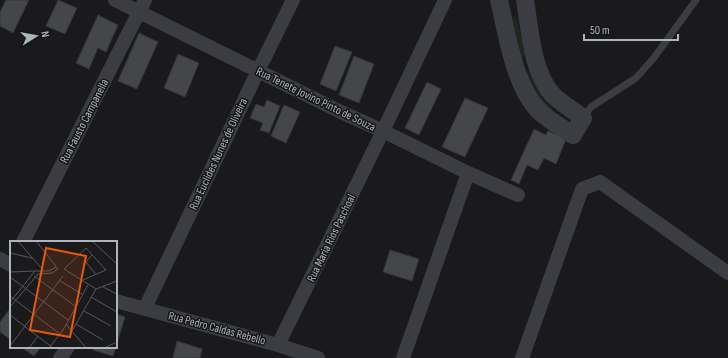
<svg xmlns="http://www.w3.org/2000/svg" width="728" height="358" viewBox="0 0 728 358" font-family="'Sofia Sans Condensed',sans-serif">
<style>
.green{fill:#202820}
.building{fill:#44464a;stroke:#343539}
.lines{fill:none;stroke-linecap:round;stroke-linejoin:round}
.service{stroke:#3b3d42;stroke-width:7}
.minor{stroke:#3b3d42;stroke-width:14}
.tertiary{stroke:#3b3d42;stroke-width:18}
.labels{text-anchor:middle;stroke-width:3;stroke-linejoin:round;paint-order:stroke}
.street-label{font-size:12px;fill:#acb4bc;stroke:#151518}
.inset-road{fill:none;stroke:#54585d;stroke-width:1}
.view{fill:#e8590c;fill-opacity:0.15;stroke:#e8590c;stroke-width:2}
.inset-edge{fill:none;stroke:#acb4bc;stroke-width:2}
</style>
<rect width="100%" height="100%" fill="#1a1a1d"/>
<path class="green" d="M 516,16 L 525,55 L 524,57 L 521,56 L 513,18 Z
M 527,72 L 529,73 C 534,87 541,98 552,108 L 551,111 L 541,103 L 526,73 Z"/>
<path class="building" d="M 6,0 L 29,0 L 13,33 L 0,26 L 0,12 Z
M 58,0 L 77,8 L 65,34 L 46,26 Z
M 98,15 L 118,25 L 106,52 L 98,48 L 89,69 L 76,63 Z
M 139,33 L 158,42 L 137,89 L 118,81 Z
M 335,46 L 352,52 L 336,91 L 320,84 Z
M 178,54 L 199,63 L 185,97 L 164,88 Z
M 354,56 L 374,64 L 359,103 L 339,95 Z
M 427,82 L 441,89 L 419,135 L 405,128 Z
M 465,98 L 488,108 L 465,157 L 442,147 Z
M 267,100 L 280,106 L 269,133 L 260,130 L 263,123 L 250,118 L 256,104 L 264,107 Z
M 284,105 L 300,112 L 286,143 L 271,136 Z
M 534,129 L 546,135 L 548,131 L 566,139 L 556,164 L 544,158 L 538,170 L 527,165 L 519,184 L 511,180 Z
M 390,250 L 419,259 L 412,281 L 383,272 Z
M 11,307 L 11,340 L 0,332 L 0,322 Z
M 116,314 L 125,317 L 116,346 Z
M 177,341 L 202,349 L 200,358 L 173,358 Z
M 21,347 L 41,347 L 34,356 Z
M 94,347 L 116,347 L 113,356 L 93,350 Z"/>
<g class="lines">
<path class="service" d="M 583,118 L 591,107 L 636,78 L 653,59 L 696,0"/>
<path class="minor" d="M 115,0 L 341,112 L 383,131 L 468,173 L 518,195
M 23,242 L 145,0
M 0,259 L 11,265
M 116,301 L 278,345 L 318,358
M 145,308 L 258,71 L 293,0
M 278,345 L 383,131 L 445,0
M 60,358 L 68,347
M 403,358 L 468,173
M 522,358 L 582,189 L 600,182 L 728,273"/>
<path class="tertiary" d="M 499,0 C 507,33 514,85 538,110 C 548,120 561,127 573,135 L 583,118 C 573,110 562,104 553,95 C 532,73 530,29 525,0"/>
</g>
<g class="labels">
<g class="street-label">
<text transform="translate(316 99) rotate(26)" y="4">Rua Tenete Jovino Pinto de Souza</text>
<text transform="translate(84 121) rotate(-63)" y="4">Rua Fausto Campanella</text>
<text transform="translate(218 154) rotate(-65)" y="4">Rua Euclides Nunes de Oliveira</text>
<text transform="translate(331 238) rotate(-64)" y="4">Rua Maria Rios Paschoal</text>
<text transform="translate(217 328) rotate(15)" y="4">Rua Pedro Caldas Rebello</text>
</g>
</g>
<g transform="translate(10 241)">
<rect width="107" height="107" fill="#1a1a1d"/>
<path class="inset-road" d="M 8,0 L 32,28 L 31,32M 82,0 L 107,23M 0,12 L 22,17M 82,14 L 76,21 L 86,34M 0,31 L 25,30M 24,35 L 65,65M 0,36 L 58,79M 73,39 L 96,29 L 76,7 L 54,28 L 86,48M 50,40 L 72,53M 93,46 L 107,53M 0,55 L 50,93M 81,56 L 107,71M 0,61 L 25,30 L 39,30 L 46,26M 0,66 L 28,33 L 42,32 L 48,28 L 26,0M 74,70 L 101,85M 0,74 L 43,107M 56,83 L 76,107M 66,83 L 93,99M 62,90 L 86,48 L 107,40M 0,105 L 53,35M 19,107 L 28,95M 39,107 L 53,89 L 78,44M 94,107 L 105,102"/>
<path class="view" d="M 36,7 L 76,15 L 60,96 L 20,89 Z"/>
<rect width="107" height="107" class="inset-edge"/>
</g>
<g transform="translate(36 36) rotate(79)" stroke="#151518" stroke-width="3" paint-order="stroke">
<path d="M0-3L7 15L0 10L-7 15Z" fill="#acb4bc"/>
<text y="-6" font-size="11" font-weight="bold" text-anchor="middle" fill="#acb4bc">N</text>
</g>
<path d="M584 34v6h94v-6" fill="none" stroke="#acb4bc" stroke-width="2"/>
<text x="590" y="34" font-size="12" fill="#acb4bc" stroke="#151518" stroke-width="3" paint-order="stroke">50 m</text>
</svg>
